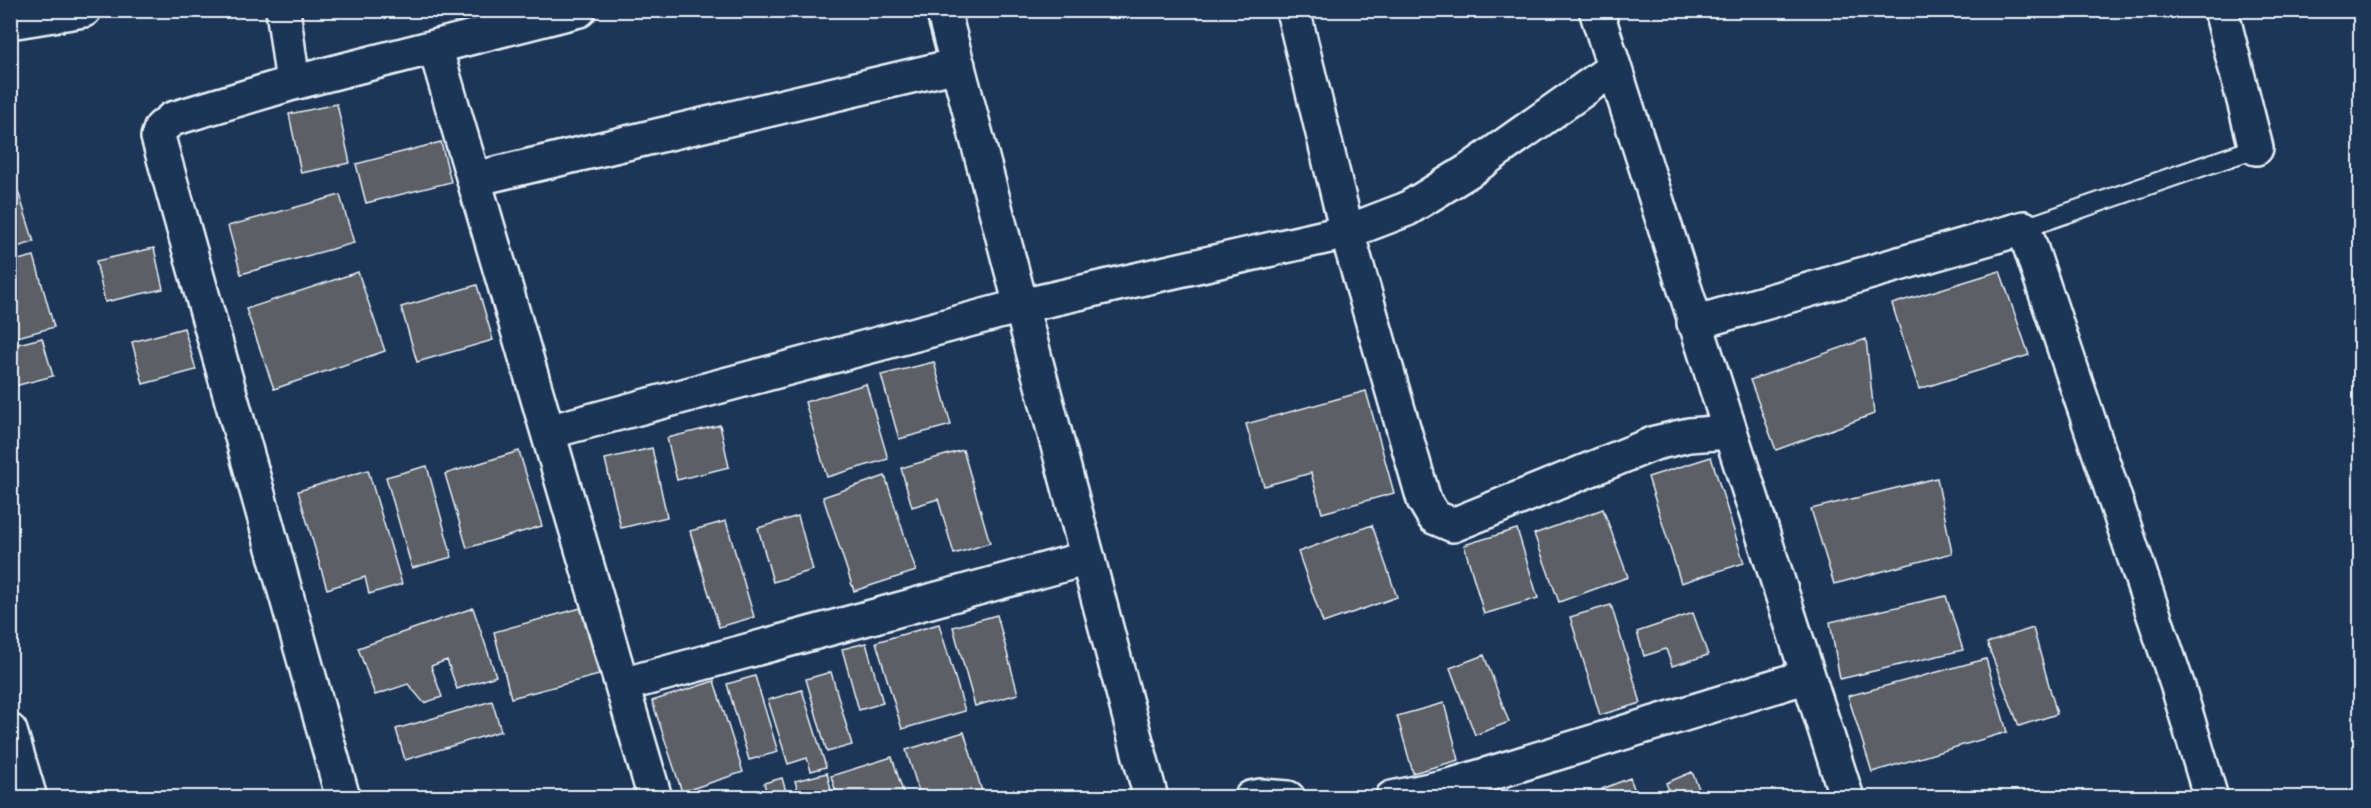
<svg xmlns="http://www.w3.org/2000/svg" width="2371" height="808" viewBox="0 0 2371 808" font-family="'Architects Daughter',sans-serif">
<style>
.building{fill:#5b5e65;stroke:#e8f1f8;stroke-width:1.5}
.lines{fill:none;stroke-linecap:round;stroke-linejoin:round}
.service-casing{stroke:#e8f1f8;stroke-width:22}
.minor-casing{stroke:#e8f1f8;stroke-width:38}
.service{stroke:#1d3557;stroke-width:18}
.minor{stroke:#1d3557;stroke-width:33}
</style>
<rect width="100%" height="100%" fill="#1d3557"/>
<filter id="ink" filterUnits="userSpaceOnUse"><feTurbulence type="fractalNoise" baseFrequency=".0167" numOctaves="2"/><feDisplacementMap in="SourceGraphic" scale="12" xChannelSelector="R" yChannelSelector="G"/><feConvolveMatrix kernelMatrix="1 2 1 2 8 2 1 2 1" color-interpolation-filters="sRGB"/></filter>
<g filter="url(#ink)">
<path class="building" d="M 337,104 L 350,163 L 301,173 L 289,114 Z
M 441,142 L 451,182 L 366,203 L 356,164 Z
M 18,191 L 34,242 L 10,249 L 10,194 Z
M 340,195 L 354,243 L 241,274 L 228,226 Z
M 154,248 L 163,289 L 105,302 L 96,261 Z
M 34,256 L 54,327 L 10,339 L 10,262 Z
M 2000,271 L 2029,355 L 1919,389 L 1892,304 Z
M 358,272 L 385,351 L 274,389 L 246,309 Z
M 477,285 L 493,340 L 417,362 L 401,307 Z
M 184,328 L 196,370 L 143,384 L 132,342 Z
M 42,338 L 53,376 L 11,387 L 10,346 Z
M 1866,339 L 1874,414 L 1776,450 L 1750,380 Z
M 934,362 L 951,425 L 899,439 L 881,375 Z
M 866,384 L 888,459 L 827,477 L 805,402 Z
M 1366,391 L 1394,493 L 1322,513 L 1311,473 L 1264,486 L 1246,424 Z
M 720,425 L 729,467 L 677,480 L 667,438 Z
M 652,448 L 667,517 L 621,528 L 605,459 Z
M 963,450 L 990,543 L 954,554 L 938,499 L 912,507 L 901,468 Z
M 519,451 L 542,526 L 467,548 L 445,474 Z
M 1711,457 L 1744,563 L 1681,583 L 1648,477 Z
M 427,466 L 452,557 L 412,568 L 386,477 Z
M 368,470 L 402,584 L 369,594 L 365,577 L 327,589 L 298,491 Z
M 885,476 L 916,571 L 854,591 L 823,497 Z
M 1937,478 L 1952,553 L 1834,584 L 1811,509 Z
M 1603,509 L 1628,577 L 1559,602 L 1534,534 Z
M 798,516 L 813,570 L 773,582 L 758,528 Z
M 726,521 L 754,617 L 719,627 L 690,531 Z
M 1372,525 L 1397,597 L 1323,623 L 1298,552 Z
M 1517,529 L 1538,598 L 1484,614 L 1464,545 Z
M 1946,596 L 1963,650 L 1840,679 L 1830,622 Z
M 1611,605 L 1641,703 L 1600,715 L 1570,617 Z
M 473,608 L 496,676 L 457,689 L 447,660 L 431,666 L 442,697 L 424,703 L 408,684 L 375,695 L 358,648 Z
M 581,608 L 599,675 L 511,698 L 494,632 Z
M 1693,613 L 1708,655 L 1672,666 L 1666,649 L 1644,656 L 1637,632 Z
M 997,615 L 1018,694 L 975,706 L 953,627 Z
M 939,624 L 965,711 L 902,729 L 876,642 Z
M 2033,628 L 2057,714 L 2019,726 L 1987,643 Z
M 866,643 L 883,703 L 859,710 L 842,649 Z
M 1484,655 L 1509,722 L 1475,735 L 1450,668 Z
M 1986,659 L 2007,732 L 1872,772 L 1848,696 Z
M 831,672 L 852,745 L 827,752 L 806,679 Z
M 755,676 L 778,752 L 749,760 L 727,684 Z
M 714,681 L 743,772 L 682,792 L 652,701 Z
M 802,690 L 826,767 L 811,771 L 807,758 L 788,764 L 768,700 Z
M 492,701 L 501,731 L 405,760 L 396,729 Z
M 1444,703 L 1459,760 L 1413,773 L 1397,716 Z
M 964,732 L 984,798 L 921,798 L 906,750 Z
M 892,757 L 905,798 L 838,798 L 831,776 Z
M 1692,772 L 1703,798 L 1672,798 L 1666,783 Z
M 827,773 L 833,798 L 800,798 L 795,781 Z
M 782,778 L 788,798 L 768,798 L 764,783 Z
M 1630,778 L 1638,798 L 1605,798 L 1602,789 Z
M 516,791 L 517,798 L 489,798 Z"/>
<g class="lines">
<g class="service-casing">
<path id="service" d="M 2024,228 L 2256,148"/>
</g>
<g class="minor-casing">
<path id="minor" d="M 283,10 L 293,83
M 943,10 L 1151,798
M 1293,10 L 1347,232 L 1424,500 L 1434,517 L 1453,525 L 1655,443 L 1689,435 L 1729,432
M 1596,10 L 1847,798
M 2221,10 L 2256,148
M 10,22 L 84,10
M 435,47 L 655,798
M 474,179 L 958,65
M 1694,323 L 2024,228 L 2178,687 L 2211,798
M 548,432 L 1021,306 L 1347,232 L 1407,209 L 1470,170 L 1614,68
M 622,685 L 1088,558
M 10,731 L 30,798
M 343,798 L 158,137 L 161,128 L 172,119 L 293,83 L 579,10
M 1251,798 L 1261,796 L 1288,798
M 1392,798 L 1453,785 L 1808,676"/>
</g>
<use href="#service" class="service"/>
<use href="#minor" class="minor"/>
</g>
</g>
<rect width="2371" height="808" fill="none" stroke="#1d3557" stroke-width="36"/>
<rect x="18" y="18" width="2335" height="772" fill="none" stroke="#e8f1f8" stroke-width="2" filter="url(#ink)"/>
</svg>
